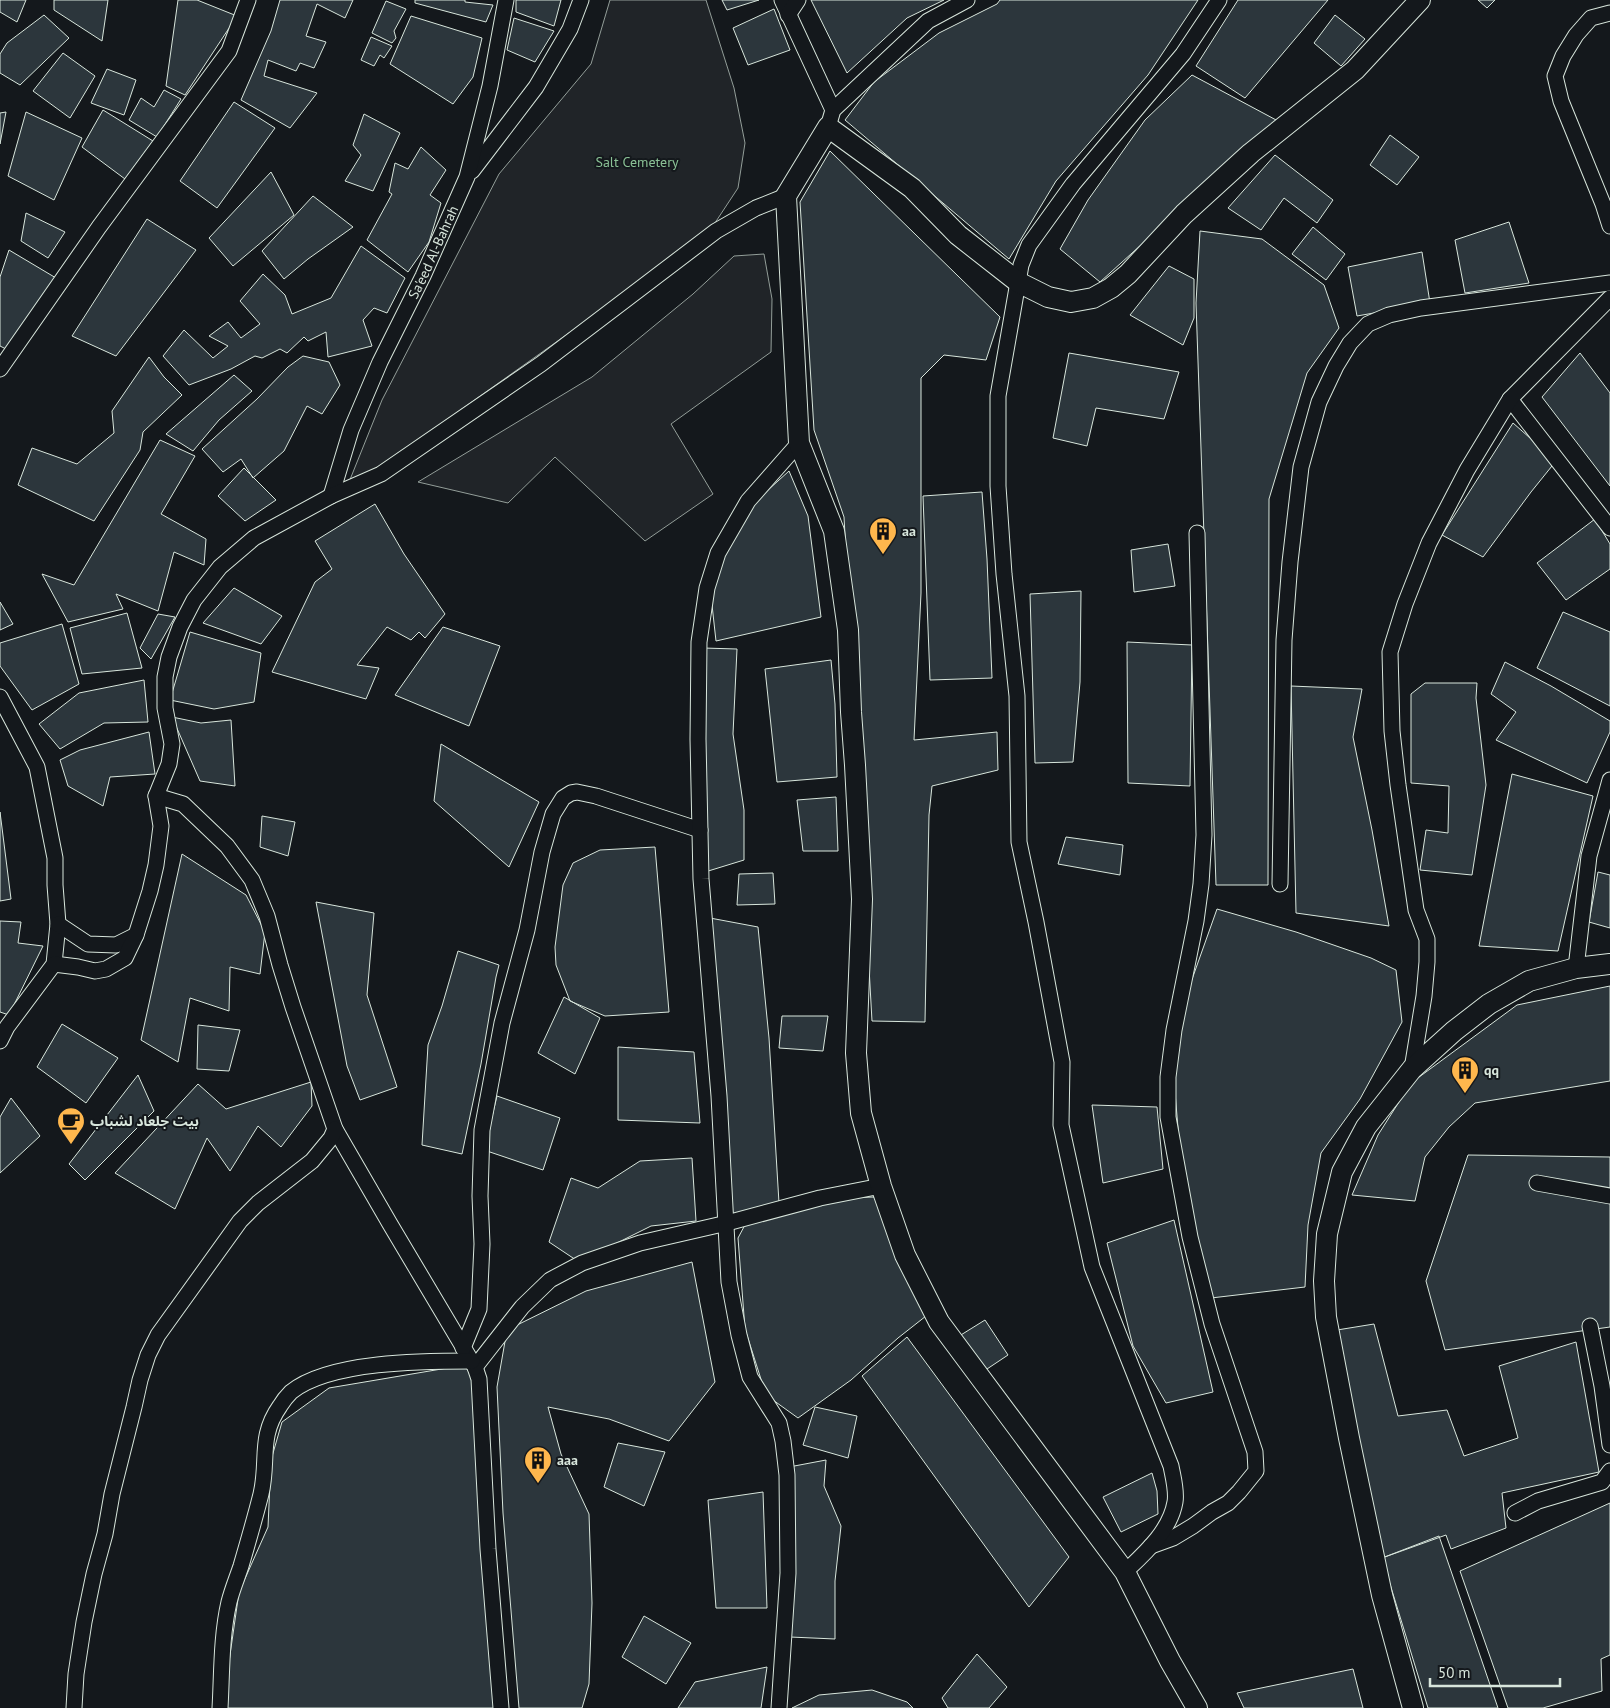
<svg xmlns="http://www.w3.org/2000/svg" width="1610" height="1708" viewBox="0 0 1610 1708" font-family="'PT Sans','Noto Sans Arabic',sans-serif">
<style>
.green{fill:#202428;stroke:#939e99}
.building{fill:#2c363c;stroke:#d8e6dc}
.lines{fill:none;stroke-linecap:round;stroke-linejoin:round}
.minor-casing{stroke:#d8e6dc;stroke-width:17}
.tertiary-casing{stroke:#d8e6dc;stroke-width:22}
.minor{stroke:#14181c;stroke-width:15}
.tertiary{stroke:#14181c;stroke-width:20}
.labels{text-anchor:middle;stroke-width:4;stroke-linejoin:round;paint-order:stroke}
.park-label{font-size:14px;fill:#8ac095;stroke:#14181c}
.street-label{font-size:14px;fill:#d8e6dc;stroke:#14181c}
.poi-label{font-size:14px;font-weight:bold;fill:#d8e6dc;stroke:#14181c;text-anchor:start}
</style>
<rect width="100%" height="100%" fill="#14181c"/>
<path class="green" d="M 610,0 L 706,0 L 734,88 L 745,143 L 738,188 L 707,235 L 345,492 L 382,400 L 499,174 L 591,64 Z
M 764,254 L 772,299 L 771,352 L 671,424 L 713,494 L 645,541 L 555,457 L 508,503 L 418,482 L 592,377 L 693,294 L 734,256 Z"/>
<path class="building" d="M 0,0 L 26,0 L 17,22 L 0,12 Z
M 54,0 L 108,0 L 102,41 L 54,10 Z
M 178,0 L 197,0 L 237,16 L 185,95 L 166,86 Z
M 280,0 L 353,0 L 345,18 L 317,4 L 306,36 L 326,42 L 314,68 L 300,63 L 296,71 L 268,60 L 264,76 L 317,93 L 290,128 L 241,100 L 271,31 Z
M 415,0 L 465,0 L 465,2 L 493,5 L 486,22 L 415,3 Z
M 516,0 L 561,0 L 554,26 L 516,12 Z
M 722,0 L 759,0 L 727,10 Z
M 811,0 L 944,0 L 907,18 L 847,73 Z
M 1000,0 L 1198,0 L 1148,75 L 1056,181 L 1009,259 L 845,120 L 874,82 L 939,33 L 997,4 Z
M 1238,0 L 1328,0 L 1245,98 L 1196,66 Z
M 1478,0 L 1495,0 L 1487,8 Z
M 386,1 L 406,9 L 394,31 L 396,38 L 392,43 L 372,33 Z
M 774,9 L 790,50 L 748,65 L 733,28 Z
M 44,15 L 69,38 L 20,85 L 0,73 L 0,54 L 7,43 Z
M 1335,15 L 1365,39 L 1341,66 L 1314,43 Z
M 411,16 L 482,38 L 473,77 L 453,104 L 390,64 Z
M 514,18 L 554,31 L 535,62 L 507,50 Z
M 371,37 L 392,46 L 384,58 L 380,55 L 374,66 L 361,60 Z
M 63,53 L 95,76 L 70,118 L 33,91 Z
M 107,69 L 136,80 L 124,115 L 91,103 Z
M 1192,75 L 1278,121 L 1100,282 L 1060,249 L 1088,200 L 1145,120 Z
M 164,90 L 181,99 L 157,137 L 129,120 L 141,98 L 154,107 Z
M 234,102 L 275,128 L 217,208 L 180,181 Z
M 103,110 L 153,141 L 125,179 L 82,147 Z
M 6,112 L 0,144 L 0,113 Z
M 26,112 L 82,138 L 54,200 L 8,176 Z
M 364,114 L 400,133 L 373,191 L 345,181 L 361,155 L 353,145 Z
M 1390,135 L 1419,157 L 1397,185 L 1370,165 Z
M 421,147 L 446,170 L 430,195 L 441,203 L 429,242 L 408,272 L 367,240 L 392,194 L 389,192 L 395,163 L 408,169 Z
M 830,151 L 1000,317 L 986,360 L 944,355 L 921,378 L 921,593 L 914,740 L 997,732 L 998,770 L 932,786 L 929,815 L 925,1022 L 872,1021 L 844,517 L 814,430 L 800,202 Z
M 1275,155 L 1333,200 L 1317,223 L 1284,198 L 1261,230 L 1228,208 Z
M 271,172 L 294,215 L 233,266 L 209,238 Z
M 313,196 L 353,227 L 308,259 L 284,279 L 262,251 Z
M 26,213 L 65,232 L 48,258 L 21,241 Z
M 147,219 L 196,250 L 116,356 L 72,336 Z
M 1509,222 L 1529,283 L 1465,293 L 1455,240 Z
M 1313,227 L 1345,254 L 1326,280 L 1292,254 Z
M 1200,231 L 1262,239 L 1324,285 L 1339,328 L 1307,373 L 1269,499 L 1268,885 L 1216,885 L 1196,303 Z
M 361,246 L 405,278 L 387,313 L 374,308 L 363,320 L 372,346 L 328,357 L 326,332 L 308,341 L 304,337 L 287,353 L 280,349 L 262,358 L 255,356 L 231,369 L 189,385 L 163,356 L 184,330 L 213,358 L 228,346 L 209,336 L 228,322 L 241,338 L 260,324 L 240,301 L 263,274 L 285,295 L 292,314 L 331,298 Z
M 9,250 L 56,278 L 6,349 L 0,346 L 0,277 Z
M 1422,252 L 1430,303 L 1357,316 L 1348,267 Z
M 1169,266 L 1194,279 L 1194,318 L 1183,345 L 1130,315 Z
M 1069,353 L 1179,372 L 1164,419 L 1096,408 L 1087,446 L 1053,438 Z
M 1580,353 L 1610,393 L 1610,486 L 1542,397 Z
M 303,356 L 329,362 L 340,385 L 322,414 L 307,406 L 284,451 L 253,478 L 241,459 L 223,472 L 202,449 L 257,399 L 288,367 Z
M 149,357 L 164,377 L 182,395 L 143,432 L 140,450 L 94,521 L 18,485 L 32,448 L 77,464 L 114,433 L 112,411 Z
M 234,375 L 252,391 L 219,420 L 193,451 L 166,434 Z
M 1513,423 L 1556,461 L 1531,492 L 1483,557 L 1442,535 Z
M 160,440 L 195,456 L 161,514 L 206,539 L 204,565 L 174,552 L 158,611 L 116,594 L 123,609 L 68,622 L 42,574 L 74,585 Z
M 244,468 L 276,500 L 245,521 L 218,496 Z
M 789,471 L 808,516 L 821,617 L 716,641 L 711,596 L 724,553 L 746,510 Z
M 982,492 L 987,559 L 992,678 L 930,680 L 923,496 Z
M 375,504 L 404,554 L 445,614 L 425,638 L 419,632 L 411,640 L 387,627 L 357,665 L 379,668 L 366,699 L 272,672 L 315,582 L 332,569 L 315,541 Z
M 1595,519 L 1610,544 L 1610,569 L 1566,600 L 1537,563 Z
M 1168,544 L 1175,586 L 1134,592 L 1131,550 Z
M 234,588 L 282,616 L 261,644 L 203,623 Z
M 1081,591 L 1080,682 L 1073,762 L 1035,763 L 1030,594 Z
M 0,602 L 13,624 L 0,630 Z
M 1563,612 L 1610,632 L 1610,706 L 1537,668 Z
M 127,613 L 142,668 L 82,674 L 70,628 Z
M 158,614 L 175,617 L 151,659 L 140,648 Z
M 62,624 L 79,684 L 32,710 L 0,666 L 0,643 Z
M 443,627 L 500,646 L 469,726 L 395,695 Z
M 190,632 L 261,653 L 254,702 L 214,709 L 170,700 Z
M 1127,642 L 1192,645 L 1190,786 L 1128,783 Z
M 703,648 L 737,649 L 733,734 L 744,810 L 744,860 L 705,872 Z
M 831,660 L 835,704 L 837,777 L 777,782 L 765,669 Z
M 1505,662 L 1551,686 L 1610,721 L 1610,732 L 1587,783 L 1496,740 L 1516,712 L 1491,694 Z
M 144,680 L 148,722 L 104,723 L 60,749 L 39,724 L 79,693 Z
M 1425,683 L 1477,683 L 1476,698 L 1486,785 L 1472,875 L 1420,870 L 1426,830 L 1448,833 L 1449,786 L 1411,783 L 1411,694 Z
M 1291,686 L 1362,689 L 1353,737 L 1372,830 L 1389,926 L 1296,913 Z
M 172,717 L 201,723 L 231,720 L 235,786 L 200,781 Z
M 149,732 L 155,774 L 110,777 L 103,806 L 68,786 L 60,760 L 80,750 Z
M 441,744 L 539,802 L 509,867 L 434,801 Z
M 1512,774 L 1593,796 L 1558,951 L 1479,946 Z
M 836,797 L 838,851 L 803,851 L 797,800 Z
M 0,812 L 11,899 L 0,901 Z
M 262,816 L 295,822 L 288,856 L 260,847 Z
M 1066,837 L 1123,845 L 1120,875 L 1058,864 Z
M 655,847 L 669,1012 L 605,1016 L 570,1001 L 556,965 L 555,947 L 563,885 L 573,863 L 600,850 Z
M 182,854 L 246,895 L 265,932 L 260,974 L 230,967 L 229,1011 L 190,998 L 178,1062 L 141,1040 Z
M 1598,872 L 1610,875 L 1610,928 L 1589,922 Z
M 773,873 L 775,904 L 737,905 L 739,874 Z
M 316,902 L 374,913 L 367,995 L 397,1087 L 360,1100 L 347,1066 Z
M 1217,909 L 1296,932 L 1371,958 L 1396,970 L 1402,1022 L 1360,1099 L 1321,1153 L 1308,1225 L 1305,1287 L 1211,1298 L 1192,1220 L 1179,1140 L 1174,1080 L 1185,999 Z
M 710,918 L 758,927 L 769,1038 L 779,1203 L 732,1214 Z
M 0,921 L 21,922 L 18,943 L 43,946 L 9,1015 L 0,1012 Z
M 458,951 L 499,965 L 496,977 L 481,1064 L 462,1154 L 422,1145 L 428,1045 L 442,1006 Z
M 1610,986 L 1610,1081 L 1475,1103 L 1449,1127 L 1425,1157 L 1415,1201 L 1352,1195 L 1378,1135 L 1411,1083 L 1517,1005 Z
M 564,997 L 600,1018 L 575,1074 L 538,1053 Z
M 782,1016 L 828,1016 L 823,1051 L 779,1048 Z
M 62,1024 L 118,1058 L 86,1103 L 37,1067 Z
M 198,1025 L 240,1030 L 229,1071 L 197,1069 Z
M 618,1047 L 694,1052 L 700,1123 L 618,1120 Z
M 138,1075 L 154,1111 L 85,1180 L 69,1164 Z
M 311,1082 L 312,1106 L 281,1147 L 258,1126 L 230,1171 L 207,1138 L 175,1209 L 115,1173 L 198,1084 L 226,1109 Z
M 497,1096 L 560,1118 L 543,1170 L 484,1150 Z
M 11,1098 L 40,1136 L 0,1173 L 0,1117 Z
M 1092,1105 L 1157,1107 L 1163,1169 L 1103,1183 Z
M 1468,1155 L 1610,1157 L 1610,1327 L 1445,1350 L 1426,1281 Z
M 692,1158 L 696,1221 L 651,1226 L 579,1262 L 549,1242 L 571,1178 L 598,1188 L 640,1161 Z
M 874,1197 L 926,1316 L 898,1338 L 851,1380 L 798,1418 L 766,1395 L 745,1329 L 738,1238 L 746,1223 L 841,1198 Z
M 1174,1220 L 1213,1392 L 1166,1403 L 1133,1346 L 1107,1243 Z
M 692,1262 L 715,1382 L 669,1441 L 609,1419 L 548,1407 L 561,1454 L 589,1514 L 592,1603 L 589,1684 L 582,1708 L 519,1708 L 503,1513 L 497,1387 L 507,1330 L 586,1291 Z
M 985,1320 L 1008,1355 L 981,1373 L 956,1338 Z
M 1374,1324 L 1398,1416 L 1447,1410 L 1464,1456 L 1518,1438 L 1499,1366 L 1576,1342 L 1599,1472 L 1502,1493 L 1506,1528 L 1451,1549 L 1446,1535 L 1382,1558 L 1337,1330 Z
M 907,1337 L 1069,1557 L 1029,1607 L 862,1376 Z
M 471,1364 L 496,1708 L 224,1708 L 224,1697 L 239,1592 L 268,1527 L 271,1460 L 282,1422 L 329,1388 Z
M 815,1407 L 857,1416 L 848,1458 L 803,1445 Z
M 618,1443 L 665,1452 L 644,1506 L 604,1487 Z
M 826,1460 L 824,1486 L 841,1526 L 835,1581 L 835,1639 L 790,1637 L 789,1467 Z
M 1152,1473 L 1157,1491 L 1158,1514 L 1121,1532 L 1103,1497 Z
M 763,1492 L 767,1608 L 716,1608 L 708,1500 Z
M 1610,1503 L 1610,1655 L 1601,1659 L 1602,1691 L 1543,1708 L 1508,1708 L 1460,1571 Z
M 1439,1536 L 1498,1708 L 1428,1708 L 1382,1558 Z
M 644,1616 L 691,1643 L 666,1684 L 622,1657 Z
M 977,1654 L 1007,1687 L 989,1708 L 948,1708 L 942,1698 Z
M 767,1667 L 761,1708 L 678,1708 L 695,1682 Z
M 1353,1669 L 1363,1708 L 1244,1708 L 1237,1693 Z
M 872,1690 L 907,1702 L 913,1708 L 792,1708 L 819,1695 Z"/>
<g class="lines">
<g class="minor-casing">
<g id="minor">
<path d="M 782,0 L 833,110"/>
<path d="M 1610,13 L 1591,18 L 1576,35 L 1563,56 L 1555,76 L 1561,101 L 1603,204 L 1610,226"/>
<path d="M 788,15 L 798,0"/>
<path d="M 828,127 L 833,110 L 928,21 L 967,0"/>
<path d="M 472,171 L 536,87 L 570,29 L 581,0"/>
<path d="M 0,369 L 99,227 L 229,51 L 248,0"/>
<path d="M 1510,399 L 1610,528"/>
<path id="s1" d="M 331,496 L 351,430 L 380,362 L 423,276 L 467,177 L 490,86 L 506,0"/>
<path d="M 0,697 L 37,767 L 55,858 L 55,885 L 58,924 L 54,964 L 7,1027 L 0,1041"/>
<path d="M 156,796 L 183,804 L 227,846 L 252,880 L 267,916 L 280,965 L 293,1007 L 335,1129 L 390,1224 L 475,1367 L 479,1379 L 488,1549 L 501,1708"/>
<path d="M 1280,884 L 1284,640 L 1290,562 L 1301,467 L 1319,402 L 1336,366 L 1350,343 L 1368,324 L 1389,315 L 1421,308 L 1610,283"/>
<path d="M 58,924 L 88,944 L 116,945 L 136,935"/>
<path d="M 54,964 L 78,967 L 95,971 L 106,969 L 125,958 L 136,935 L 150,891 L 156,865 L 161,826 L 156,796 L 169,764 L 172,744 L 165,708 L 165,677 L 169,657 L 180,627 L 194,600 L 220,567 L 254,538 L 331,496 L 381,474 L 541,364 L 716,231 L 756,208 L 786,196"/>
<path d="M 1576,968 L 1589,856 L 1610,780"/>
<path d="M 1412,1069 L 1424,996 L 1427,962 L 1427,939 L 1416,910 L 1398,785 L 1392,731 L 1390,652 L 1405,604 L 1429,543 L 1467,470 L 1510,399 L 1610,298"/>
<path d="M 1537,1183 L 1610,1196"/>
<path d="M 1590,1326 L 1602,1386 L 1610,1445"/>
<path d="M 463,1348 L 479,1309 L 482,1244 L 480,1196 L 482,1130 L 502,1023 L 527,930 L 542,852 L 553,814 L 563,798 L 571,793 L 577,792 L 596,796 L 700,830"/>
<path d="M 475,1367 L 522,1307 L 550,1280 L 582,1263 L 640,1243 L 727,1223 L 820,1198 L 881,1186"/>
<path d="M 1515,1513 L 1538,1501 L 1602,1482 L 1610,1471"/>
<path d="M 1151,1546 L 1173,1538 L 1193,1526 L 1212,1512 L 1228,1503 L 1239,1492 L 1256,1471 L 1255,1452 L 1212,1324 L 1190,1237 L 1168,1117 L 1168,1077 L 1174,1030 L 1196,921 L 1201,884 L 1204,835 L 1197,533"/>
<path d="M 1125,1572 C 1145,1553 1170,1531 1175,1502 C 1177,1491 1173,1477 1171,1466 L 1092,1267 L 1061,1125 L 1062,1062 L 1036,922 L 1019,842 L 1017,696 L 1004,574 L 998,486 L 998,396 L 1021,265 L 1029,245 L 1073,184 L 1183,54 L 1219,0"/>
<path d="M 74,1708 L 76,1674 L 84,1622 L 94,1574 L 105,1534 L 112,1494 L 134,1407 L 140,1380 L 148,1355 L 158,1335 L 240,1221 L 258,1203 L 312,1161 L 331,1138 L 335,1129"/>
<path d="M 220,1708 C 222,1673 221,1637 229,1602 C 232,1590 237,1578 241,1566 C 248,1542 255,1518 261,1494 C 269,1460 258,1437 280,1406 C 283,1401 287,1396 291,1392 C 329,1361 424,1361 472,1361"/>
<path d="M 779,1708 L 788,1573 L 787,1475 L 783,1441 L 779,1423 L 750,1377 L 739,1335 L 729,1282 L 719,1096 L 701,879 L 698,739 L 699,642 L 707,588 L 718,553 L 748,501 L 799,443"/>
</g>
</g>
<g class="tertiary-casing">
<path id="tertiary" d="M 1197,1708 L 1170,1661 L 1125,1572 L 939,1322 L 905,1255 L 881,1186 L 861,1113 L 856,1053 L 862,899 L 855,765 L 851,712 L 848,630 L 834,531 L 799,443 L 786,196 L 828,127 L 912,188 L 958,235 L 1018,282 L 1048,297 L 1071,302 L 1093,298 L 1111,288 L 1128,274 L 1184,214 L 1251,153 L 1355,70 L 1420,0
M 1413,1708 L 1382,1595 L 1349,1438 L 1326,1317 L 1324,1281 L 1327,1234 L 1342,1172 L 1366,1127 L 1412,1069 L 1454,1031 L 1489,1004 L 1529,981 L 1576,968 L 1610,964"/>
</g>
<use href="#minor" class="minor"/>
<use href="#tertiary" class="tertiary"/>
</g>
<defs>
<g id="building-pin" transform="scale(1.4375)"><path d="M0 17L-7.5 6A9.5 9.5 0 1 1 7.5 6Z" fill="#ffb74d" stroke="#14181c"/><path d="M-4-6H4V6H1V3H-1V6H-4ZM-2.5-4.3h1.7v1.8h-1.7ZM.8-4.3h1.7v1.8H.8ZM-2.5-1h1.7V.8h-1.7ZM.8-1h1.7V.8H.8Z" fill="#111"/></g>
<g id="cafe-pin" transform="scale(1.4375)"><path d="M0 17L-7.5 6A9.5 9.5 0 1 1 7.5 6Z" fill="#ffb74d" stroke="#14181c"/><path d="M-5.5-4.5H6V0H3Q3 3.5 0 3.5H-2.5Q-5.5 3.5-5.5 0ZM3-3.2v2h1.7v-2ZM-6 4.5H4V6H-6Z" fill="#111"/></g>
</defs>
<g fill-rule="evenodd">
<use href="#building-pin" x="883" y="531"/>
<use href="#building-pin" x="1465" y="1070"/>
<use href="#cafe-pin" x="71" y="1121"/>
<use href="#building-pin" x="538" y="1460"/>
</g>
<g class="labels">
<g class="park-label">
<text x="637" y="167">Salt Cemetery</text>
</g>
<g class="street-label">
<text dy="5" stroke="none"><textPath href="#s1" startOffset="265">Sa'eed Al-Bahrah</textPath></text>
</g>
<g class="poi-label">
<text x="902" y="536">aa</text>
<text x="1484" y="1075">qq</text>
<text x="90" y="1126">بيت جلعاد لشباب</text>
<text x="557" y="1465">aaa</text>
</g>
</g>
<path d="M1430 1678v8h130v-8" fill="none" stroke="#d8e6dc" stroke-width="2.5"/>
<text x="1438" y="1678" font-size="15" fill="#d8e6dc" stroke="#14181c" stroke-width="4" paint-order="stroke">50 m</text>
</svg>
